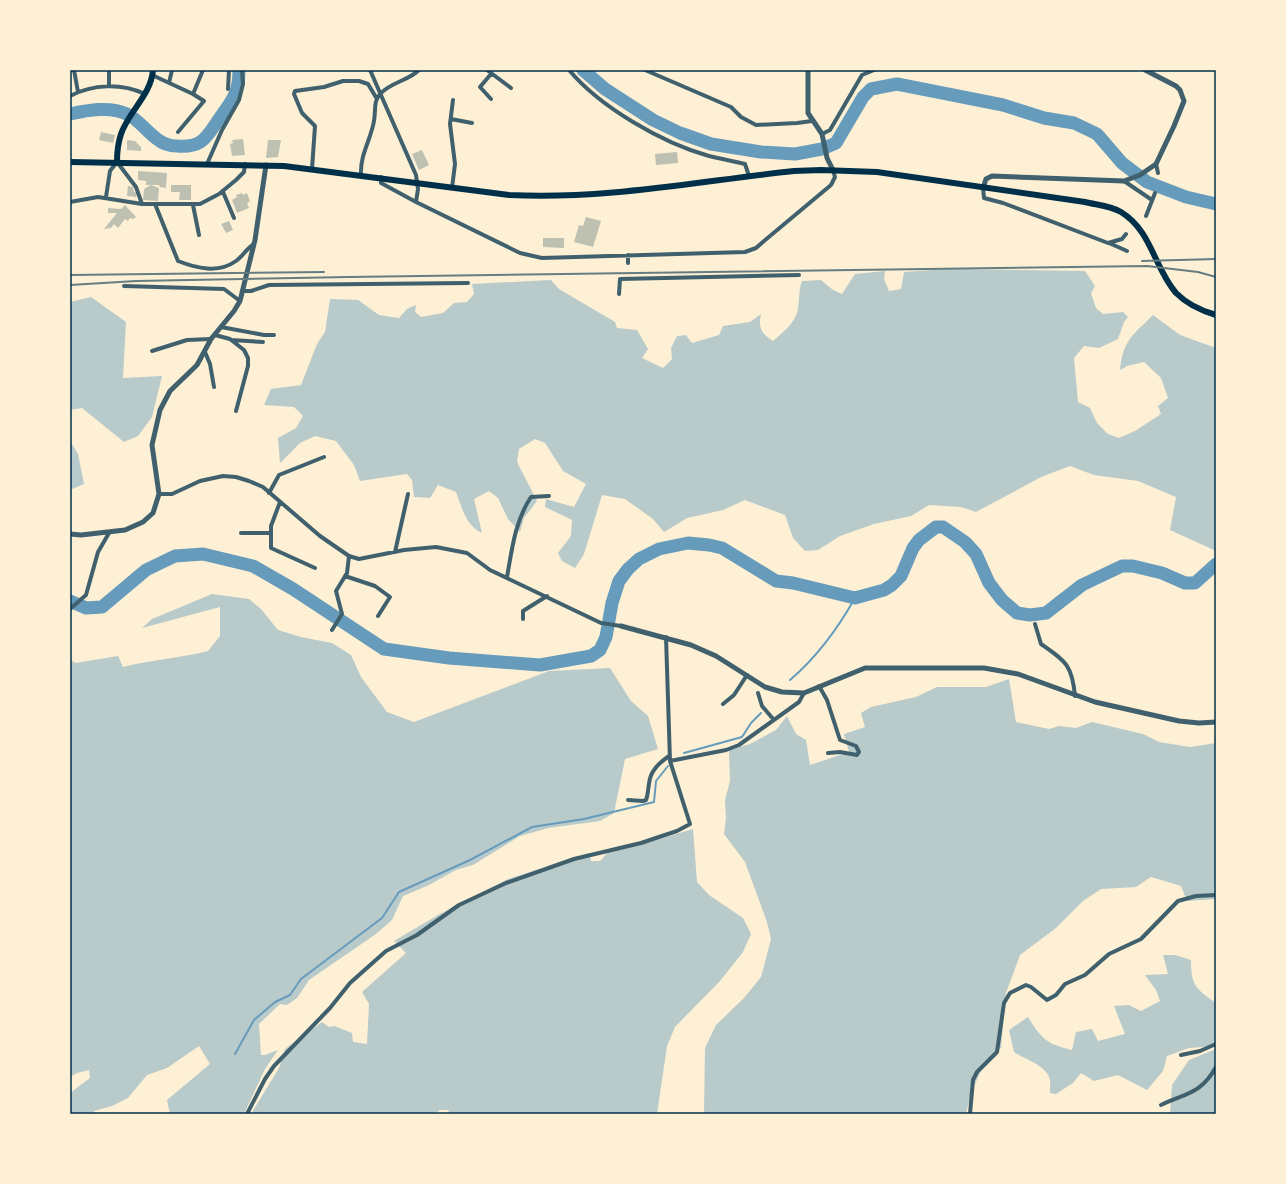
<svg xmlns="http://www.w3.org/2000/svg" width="1286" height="1184" viewBox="0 0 1286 1184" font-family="Georgia,serif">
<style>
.green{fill:#b9caca}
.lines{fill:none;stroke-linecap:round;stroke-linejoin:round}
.stream{stroke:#669bbc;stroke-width:2}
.river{stroke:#669bbc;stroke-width:13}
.building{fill:#bec0b2}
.minor{stroke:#3f606c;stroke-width:4}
.tertiary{stroke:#3f606c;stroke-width:5}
.secondary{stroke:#003049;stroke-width:6}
.primary{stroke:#003049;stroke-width:6}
.rail{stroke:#657d81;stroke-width:2}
.neatline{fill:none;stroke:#003049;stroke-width:1.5}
</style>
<rect width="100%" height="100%" fill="#fdf0d5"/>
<path class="green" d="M 948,269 L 1085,271 L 1095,286 L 1091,293 L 1096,308 L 1103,314 L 1123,312 L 1128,317 L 1124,322 L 1118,339 L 1099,348 L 1084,346 L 1074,358 L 1078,402 L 1090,408 L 1097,423 L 1108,434 L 1119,438 L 1135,431 L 1161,414 L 1158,406 L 1168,398 L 1161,378 L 1144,362 L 1127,366 L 1120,370 C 1123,340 1133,335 1153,315 L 1180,335 L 1216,348 L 1216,551 L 1170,530 L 1176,497 L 1138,481 L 1094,475 L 1070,466 L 1041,477 L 976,512 L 961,507 L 929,505 L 911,516 L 874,524 L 840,536 L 818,550 L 805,551 L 793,538 L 785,515 L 745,500 L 723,510 L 687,518 L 664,532 L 653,519 L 625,499 L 602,495 L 584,554 L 575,568 L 562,561 L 558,553 L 571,536 L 572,520 L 545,507 L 546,499 L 574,507 L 586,484 L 563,471 L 545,443 L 535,439 L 519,449 L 517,462 L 537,501 L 524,518 L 520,532 L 508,519 L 498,498 L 489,491 L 474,499 L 482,533 C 466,526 462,508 456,492 L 438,485 L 430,498 L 414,497 L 412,480 L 407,474 L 360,481 L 354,465 L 336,441 L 315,436 L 300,443 L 280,463 L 278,438 L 296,428 L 303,416 L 294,407 L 264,405 L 271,389 L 301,385 L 317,344 L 325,332 L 330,299 L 358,300 L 379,315 L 399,318 L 407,309 L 416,305 L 415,312 L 421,317 L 443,313 L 454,303 L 467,302 L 474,294 L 472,284 L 551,280 L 559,289 L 615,322 L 617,328 L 637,330 L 648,349 L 642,358 L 663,368 L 672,359 L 671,348 L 677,336 L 686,335 L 692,343 L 719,335 L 723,326 L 750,322 L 761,314 C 758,328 761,333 773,341 C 782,333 793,325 797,313 C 800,302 798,292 802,281 L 821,280 L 833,290 L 842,294 L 855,274 L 885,271 L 884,279 L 889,291 L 901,289 L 904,272 Z
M 91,297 L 126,322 L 123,378 L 162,376 L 152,417 L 138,436 L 124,442 L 82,408 L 70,410 L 70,302 Z
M 70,441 L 78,454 L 84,484 L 70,490 Z
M 212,594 L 249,599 L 261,609 L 278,630 L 301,637 L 332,643 L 351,655 L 361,677 L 387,712 L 414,722 L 549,671 L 610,668 L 631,701 L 648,716 L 658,749 L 625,759 L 614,813 L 600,821 L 548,828 L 520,836 L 473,865 L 456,870 L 427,886 L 403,896 L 392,920 L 376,934 L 309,980 L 297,998 L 287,1005 L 280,1004 L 259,1024 L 261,1055 L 265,1055 L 278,1050 L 265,1069 L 244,1114 L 170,1114 L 167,1100 L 210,1064 L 199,1046 L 167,1068 L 147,1075 L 128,1098 L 112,1106 L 94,1111 L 94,1114 L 70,1114 L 70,1093 L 90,1078 L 89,1070 L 77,1073 L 70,1077 L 70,660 L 76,663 L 118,656 L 123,667 C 151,660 180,658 208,651 L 220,636 L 220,607 L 142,628 L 152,619 Z
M 1009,679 L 1016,722 L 1049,729 L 1059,726 L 1076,728 L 1092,722 L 1143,734 L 1159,742 L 1190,747 L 1216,743 L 1216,899 L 1187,901 L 1181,886 L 1151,877 L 1136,887 L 1101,889 L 1083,901 L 1056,928 L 1020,955 L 1006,993 L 1001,1048 L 983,1066 L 971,1093 L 966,1114 L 704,1114 L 705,1048 L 716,1025 L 744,998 L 761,977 L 771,939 L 767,922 L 745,862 L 724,834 L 726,818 L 725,800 L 730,781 L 729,750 L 750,744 L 776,730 L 787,716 L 796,734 L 806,740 L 810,765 L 849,752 L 844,734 L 865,727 L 861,713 L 871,707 L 916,697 L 937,687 L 986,687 Z
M 693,829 L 697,882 L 709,895 L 743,918 L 751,934 L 743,952 L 720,981 L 675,1027 L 667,1046 L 657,1114 L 450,1114 L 448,1110 L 440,1110 L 435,1114 L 251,1114 L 279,1068 L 285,1049 L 322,1022 L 329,1027 L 334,1026 L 352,1033 L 353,1042 L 367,1044 L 369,1004 L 362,992 L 406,953 L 394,941 L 438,915 L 508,879 L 589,853 L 591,861 L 600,861 L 609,851 L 650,842 Z
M 1163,955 L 1175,955 L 1191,960 C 1191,986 1196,989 1216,1003 L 1216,1046 L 1189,1048 L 1167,1056 L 1163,1071 L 1147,1090 L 1118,1075 L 1094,1081 L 1081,1073 L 1073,1083 L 1056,1094 L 1050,1093 C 1050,1088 1051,1081 1049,1077 C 1045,1065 1024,1059 1014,1052 L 1009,1030 L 1028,1017 C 1041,1038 1046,1044 1072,1050 L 1076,1032 L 1092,1029 L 1098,1041 L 1125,1034 L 1114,1006 L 1129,1005 L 1141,1011 L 1160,1001 L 1156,990 L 1145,975 L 1168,974 Z
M 1216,1049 L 1216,1114 L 1170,1114 L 1172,1085 L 1189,1060 Z"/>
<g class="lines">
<path class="stream" d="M 790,680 C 818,656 837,630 855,598
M 684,753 L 742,737 L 751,723 L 761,713
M 235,1054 L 254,1020 L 275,1002 L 290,995 L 301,979 L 382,918 L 399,892 L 470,860 L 532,827 L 584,819 L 654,802 L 656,781 L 668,766"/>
<path class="river" d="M 583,70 L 605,89 L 653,120 L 680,133 L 711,144 L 761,152 L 795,154 L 822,149 L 836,143 L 863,97 L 871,89 L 897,84 L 1003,105 L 1044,118 L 1074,123 L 1097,134 L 1122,163 L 1147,182 L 1186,197 L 1216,204
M 70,114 C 88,110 110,106 127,114 C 139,120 146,131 157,139 C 163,144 170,146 177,146 C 202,148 206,138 219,119 C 232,100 239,94 239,70
M 70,601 L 86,608 L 102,607 L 146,570 L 175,556 L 203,554 L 253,566 L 293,589 L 384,649 L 449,658 L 540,665 L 591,656 L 600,650 L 606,637 L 612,603 L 619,581 L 628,569 L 639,559 L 659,549 L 688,543 L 709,545 L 722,548 L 776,581 L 793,583 L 855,598 L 884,590 L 892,585 L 901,576 L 913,548 L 919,540 L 936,527 L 943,527 L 965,542 L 976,554 L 989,583 L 1002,600 L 1017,613 L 1030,615 L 1046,613 L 1082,585 L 1122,566 L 1133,566 L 1162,573 L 1185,583 L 1195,583 L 1216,564"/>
</g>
<path class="building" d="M 101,132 L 115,135 L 113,143 L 99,140 Z
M 243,139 L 245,155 L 232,156 L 230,144 L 233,143 L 232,140 Z
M 127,140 L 135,141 L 141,147 L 141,151 L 127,150 Z
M 268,140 L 281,140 L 278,157 L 266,158 Z
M 422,150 L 429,165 L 419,170 L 412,154 Z
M 677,152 L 678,163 L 656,165 L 655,154 Z
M 138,171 L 167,173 L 166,188 L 160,187 L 159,185 L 146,185 L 146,181 L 138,180 Z
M 151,185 L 159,188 L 158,201 L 143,200 L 144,189 Z
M 171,185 L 191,185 L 191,200 L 179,200 L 180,192 L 171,192 Z
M 128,186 L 133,187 L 134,192 L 137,193 L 136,197 L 127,196 Z
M 242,193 L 243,195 L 247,193 L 250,201 L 247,203 L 249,208 L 237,213 L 232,200 L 237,197 L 236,195 Z
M 125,205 L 136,217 L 133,219 L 130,218 L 128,221 L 125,219 L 118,228 L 114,224 L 111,228 L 104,229 L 117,213 L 108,213 L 108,208 L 121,209 Z
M 586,217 L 601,221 L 593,247 L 574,242 L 579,225 L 583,226 Z
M 229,221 L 233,230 L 226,233 L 221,224 Z
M 543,238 L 564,238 L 564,248 L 543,247 Z"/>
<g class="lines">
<path class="minor" d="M 74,70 L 78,92
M 109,70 L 109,85
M 370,70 L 416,175 L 418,189 L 416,202
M 487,70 L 511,88
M 569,70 C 600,107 662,143 709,156 C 721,159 733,161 745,164 L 749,176
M 645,70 L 731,107 L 741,117 L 756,125 L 797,123 L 812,121
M 152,75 L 193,94 L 203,70
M 169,83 L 172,70
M 228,89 L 229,70
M 70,96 C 93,84 121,83 145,94
M 491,99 L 480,87 L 491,74
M 451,119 L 472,123
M 178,132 L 204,101 L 193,94
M 822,134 L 830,130 L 862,75 L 874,70
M 207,164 L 222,130 L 239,100 L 243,84 L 242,70
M 1156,164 L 1158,173
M 312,169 L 315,126 L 302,113 L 294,94 L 295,91 L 324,87 L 343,81 L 359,81 L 368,84 L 377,99
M 361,174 C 360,155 371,139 374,121 C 376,111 373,102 380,94 C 391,82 408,81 419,70
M 381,177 L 381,183 L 416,202 L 520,253 L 542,258 L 745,252 L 756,248 L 764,241 L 831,185 L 835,177 L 833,170
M 1124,181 L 1152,200
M 452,188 L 455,164 L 450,124 L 453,100
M 983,188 L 984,198 L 1003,203 L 1108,243 L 1122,239 L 1126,234
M 223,192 L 234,218
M 106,197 L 110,171 L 117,162 L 136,187 L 142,204
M 70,202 L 98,197 L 142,204 L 200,204 L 219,194 L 236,180 L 244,172 L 245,164
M 155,204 L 178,261 C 196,268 218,274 236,261 C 243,256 246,249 254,244
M 193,205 L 199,235
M 1146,216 L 1155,193
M 1109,243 L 1127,251
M 628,255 L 628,263
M 124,286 L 224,289 L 240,301
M 242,291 L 251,291 L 269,285 L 468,283
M 619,294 L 620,279 L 799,275
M 221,327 L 264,335 L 274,335
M 215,335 L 230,339 L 244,350 L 248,358 L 248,366 L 236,411
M 231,340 L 263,342
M 152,351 L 187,340 L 211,339
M 205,352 L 210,364 L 214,387
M 269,493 L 279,475 L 324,457
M 159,494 L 172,494 L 200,481 L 223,476 L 236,477 L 249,481 L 263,487 L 320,536 L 349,556 L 359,559 L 404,550 L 436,547 L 467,553 L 490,570 L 601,623 L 621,626
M 280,502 L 271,526 L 271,548 L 315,568
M 241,533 L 271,533
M 395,552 L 408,494
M 345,576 L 375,586 L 390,597 L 378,616
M 507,577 C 512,549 515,521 531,497 L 549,496
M 70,609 L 86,595 L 98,552 L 109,533
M 523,619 L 523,611 L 547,596
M 1035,624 L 1041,644 C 1065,661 1072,664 1075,696
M 332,630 L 342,614 L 336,591 L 347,573 L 349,556
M 819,686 L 827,700 L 840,740 L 856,746 L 859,752 L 857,755 L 840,752 L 828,753
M 758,693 L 762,706 L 774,720
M 723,704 L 734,695 L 747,675
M 670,761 L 726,750 L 739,745 L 799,702 L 804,693
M 628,800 L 643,801 L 646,800 C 648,795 648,789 649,784 C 650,771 659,763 669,756
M 1181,1055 L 1200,1051 L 1216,1044
M 1161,1105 C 1186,1093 1201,1094 1216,1067
M 247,1114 L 265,1079 L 274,1066 L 330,1008 L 350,983 L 386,951 L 417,935 L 459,905 L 506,883 L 574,859 L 641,843 L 677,831 L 690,824 L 670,761 L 666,637
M 970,1114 L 973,1080 L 977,1072 L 997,1052 L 1004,1003 L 1010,993 L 1026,985 L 1031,987 L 1047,1000 L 1056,995 L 1065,984 L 1085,975 L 1109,954 L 1141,939 L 1178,901 L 1196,896 L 1216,895"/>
<path class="tertiary" d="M 808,70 L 808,113 L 822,134 L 827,158 L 833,170
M 983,188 L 986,179 L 992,176 L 1124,181 L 1140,175 L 1156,164 L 1174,126 L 1184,101 L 1180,90 L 1176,86 L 1145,70
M 70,534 L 81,535 L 125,530 L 143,522 L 153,513 L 159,494 L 152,445 L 160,410 L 170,391 L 197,365 L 211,339 L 234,311 L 240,301 L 255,240 L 266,165
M 621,626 L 691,645 L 716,656 L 765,687 L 782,692 L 804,693 L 865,668 L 984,668 L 1018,674 L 1095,702 L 1179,721 L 1199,723 L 1216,722"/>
<path class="secondary" d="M 117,162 C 117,152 118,143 121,134 C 129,111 151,95 153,70"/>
<path class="primary" d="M 70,162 L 284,166 L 509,195 C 605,200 699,181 794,171 L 821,170 L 877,172 L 1085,202 C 1097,205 1111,206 1121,212 C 1152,231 1154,268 1176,293 C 1187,304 1202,311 1216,315"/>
<path class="rail" d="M 1142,261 L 1216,259
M 70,275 L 324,272
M 70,285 L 136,281 L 349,277 L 1147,266 L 1198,272 L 1216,277"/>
</g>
<rect width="1286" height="1184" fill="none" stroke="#fdf0d5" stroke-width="142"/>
<rect x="71" y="71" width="1144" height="1042" class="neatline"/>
</svg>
